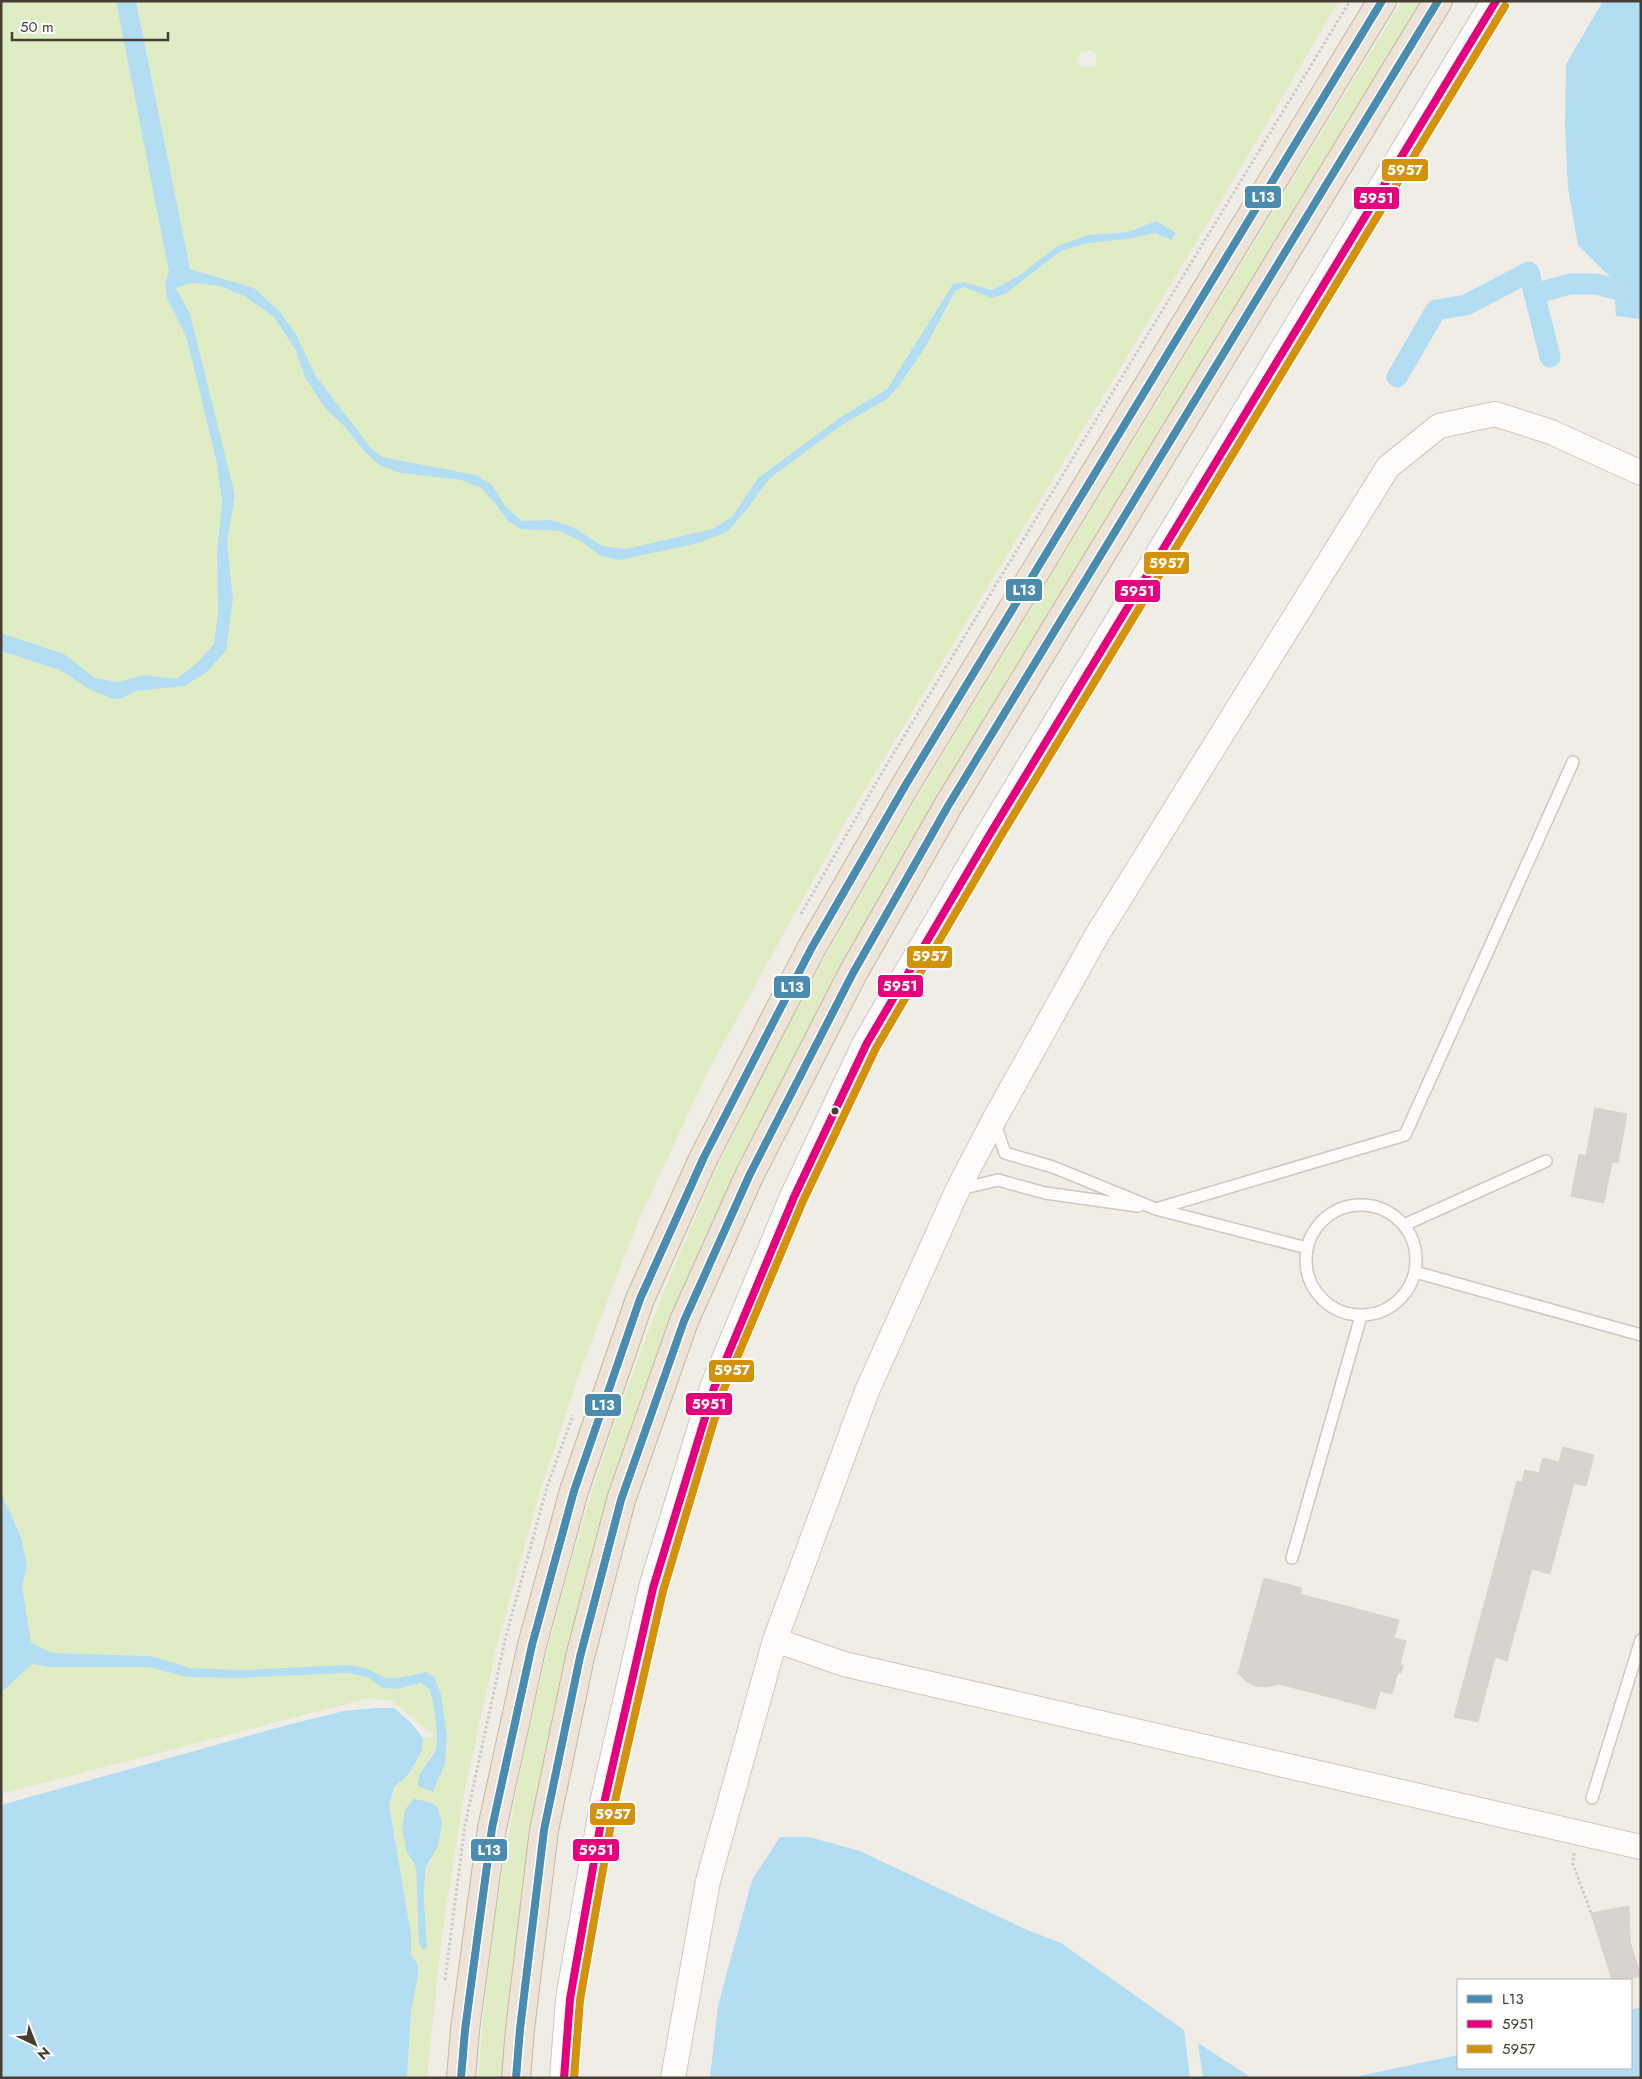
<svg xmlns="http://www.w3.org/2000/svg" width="1642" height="2079" viewBox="0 0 1642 2079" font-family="Jost,sans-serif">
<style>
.green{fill:#e0ecc4;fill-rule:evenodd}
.water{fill:#b3ddf2}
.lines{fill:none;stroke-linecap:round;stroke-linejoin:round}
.canal{stroke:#b3ddf2;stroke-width:21}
.building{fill:#d8d3ce;stroke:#d8d3cc}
.service-casing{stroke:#ccc8c3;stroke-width:14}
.minor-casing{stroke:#ccc8c3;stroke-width:26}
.tertiary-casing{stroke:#ccc8c3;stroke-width:30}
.motorway-casing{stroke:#cab79f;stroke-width:30}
.path{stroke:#cecac6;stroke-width:3;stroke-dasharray:2.5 2.5;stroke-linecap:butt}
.service{stroke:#fdfcfb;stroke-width:11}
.minor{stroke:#fdfcfb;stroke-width:24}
.tertiary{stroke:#fdfcfb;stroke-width:28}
.motorway{stroke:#ece4d8;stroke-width:28}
.bus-1-casing{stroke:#fff;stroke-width:11}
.bus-2-casing{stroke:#fff;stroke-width:11}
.bus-3-casing{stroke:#fff;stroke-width:11}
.bus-1{stroke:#498cb0;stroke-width:8}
.bus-2{stroke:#e5007d;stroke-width:8}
.bus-3{stroke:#d4910a;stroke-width:8}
.bus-dot{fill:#463d33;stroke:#fff;stroke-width:2}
.line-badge{stroke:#fff;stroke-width:2}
.badge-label{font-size:14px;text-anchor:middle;font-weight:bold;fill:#fff}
</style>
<rect width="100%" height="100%" fill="#f0ece6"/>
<path class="green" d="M 1,1 L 116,1 L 169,272 L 165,283 L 167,298 L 187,339 L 217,464 L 222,502 L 217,552 L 218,612 L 214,644 L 197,663 L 177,679 L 143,675 L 118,682 L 94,678 L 64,654 L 1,633 Z
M 136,1 L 1339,1 L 1208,223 L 843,826 L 707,1073 L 637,1224 L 581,1369 L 538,1498 L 496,1648 L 464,1794 L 442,1934 L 427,2078 L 407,2078 L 411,2011 L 418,1976 L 411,1955 L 411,1934 L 389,1805 L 394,1787 L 408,1775 L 422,1751 L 423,1738 L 435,1736 L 392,1701 L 369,1698 L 1,1794 L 1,1693 L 32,1664 L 48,1667 L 148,1667 L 187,1677 L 240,1678 L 347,1673 L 367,1677 L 383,1688 L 396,1689 L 421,1683 L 428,1688 L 435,1708 L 436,1737 L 435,1749 L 422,1770 L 433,1792 L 445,1764 L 447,1736 L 426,1672 L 398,1678 L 385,1678 L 366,1668 L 243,1670 L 191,1668 L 150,1656 L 53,1653 L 31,1643 L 22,1586 L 27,1566 L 21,1537 L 1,1492 L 1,651 L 60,670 L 89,689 L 123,698 L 135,691 L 185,686 L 208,671 L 233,599 L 227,542 L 235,495 L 190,314 L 175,288 L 192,283 L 220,286 L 244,296 L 274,317 L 295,349 L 306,379 L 325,408 L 345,427 L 365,452 L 400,473 L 461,480 L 481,488 L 495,503 L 508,521 L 521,529 L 560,531 L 582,542 L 601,556 L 727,532 L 744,513 L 770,478 L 842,425 L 887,399 L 899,386 L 926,346 L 954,291 L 964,287 L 991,298 L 1005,294 L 1061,251 L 1088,243 L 1128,239 L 1155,233 L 1172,240 L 1156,221 L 1128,232 L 1087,235 L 1057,246 L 1020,275 L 992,290 L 963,282 L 953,284 L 887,389 L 841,417 L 758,478 L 732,517 L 712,530 L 626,549 L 602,546 L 575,528 L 551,520 L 522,521 L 506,507 L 492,485 L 476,475 L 382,457 L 371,448 L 315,375 L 296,334 L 279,311 L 254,288 L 190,269 ZM 1092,50 L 1096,53 L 1096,65 L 1091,67 L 1080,66 L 1077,60 L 1081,52 ZM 433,1857 L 425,1869 L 424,1903 L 419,1944 L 416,1866 Z
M 1402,1 L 1423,1 L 1114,511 L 653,1377 L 505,2078 L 478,2078 C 504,1743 596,1416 743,1114 C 833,931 941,758 1047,583 C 1165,389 1283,195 1402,1 Z"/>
<path class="water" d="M 116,1 L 136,1 L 190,269 L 254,288 L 279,311 L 296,334 L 315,375 L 371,448 L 382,457 L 476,475 L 492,485 L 506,507 L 522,521 L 551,520 L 575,528 L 602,546 L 626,549 L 712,529 L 732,517 L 758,478 L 841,417 L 887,389 L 953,284 L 963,282 L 992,290 L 1020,275 L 1057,246 L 1088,235 L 1128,232 L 1156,221 L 1176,233 L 1172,240 L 1155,233 L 1128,239 L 1088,243 L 1061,251 L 1005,294 L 991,298 L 964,287 L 955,291 L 926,346 L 899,386 L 887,399 L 842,425 L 770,478 L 744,513 L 727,532 L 695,544 L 619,560 L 601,556 L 582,542 L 560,531 L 521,529 L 508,521 L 495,503 L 481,488 L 461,480 L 400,473 L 379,465 L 365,452 L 345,427 L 325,408 L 306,379 L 295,349 L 274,317 L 244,296 L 220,286 L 192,283 L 176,288 L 190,314 L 235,495 L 227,542 L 233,599 L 226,650 L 208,671 L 185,686 L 135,691 L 123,698 L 113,699 L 89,689 L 60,670 L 1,651 L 1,633 L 64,654 L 95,678 L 118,682 L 143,675 L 177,679 L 197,663 L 214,644 L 218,612 L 217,552 L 222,502 L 217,464 L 187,339 L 167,298 L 165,283 L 169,272 Z
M 1603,1 L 1641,1 L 1641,319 L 1616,316 L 1614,281 L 1578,245 L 1568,188 L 1565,127 L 1566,64 Z
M 1,1492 L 21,1537 L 27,1566 L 22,1586 L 31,1643 L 53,1653 L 150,1656 L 191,1668 L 243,1670 L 348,1665 L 366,1668 L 385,1678 L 398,1678 L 426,1672 L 434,1677 L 441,1695 L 447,1736 L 445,1764 L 433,1792 L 418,1786 C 417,1772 429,1763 435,1751 C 439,1740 435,1698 428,1688 C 426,1686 424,1685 421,1683 L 396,1689 L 383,1688 L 367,1677 L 347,1673 L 240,1678 L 187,1677 L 148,1667 L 48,1667 L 32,1664 L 1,1693 Z
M 376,1708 L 394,1708 L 411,1723 L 423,1738 L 422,1751 L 408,1775 L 394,1787 L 389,1805 L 411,1934 L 411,1955 L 418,1965 L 418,1976 L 411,2011 L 407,2078 L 1,2078 L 1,1805 L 291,1724 L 344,1711 Z
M 413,1799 L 425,1801 L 437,1806 L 442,1822 L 438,1846 L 425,1869 L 424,1903 L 427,1947 L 423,1950 L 419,1944 L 416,1867 L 406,1850 L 402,1826 L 405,1810 Z
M 780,1837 L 809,1837 L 860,1851 L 1027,1930 L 1061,1943 L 1184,2030 L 1190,2078 L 710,2078 L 718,2006 L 752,1880 Z
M 1641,2007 L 1641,2078 L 1350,2078 L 1458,2055 L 1458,2068 L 1631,2068 L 1631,2010 Z
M 1198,2043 L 1252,2078 L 1203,2078 Z"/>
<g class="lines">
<path class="canal" d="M 1534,294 L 1570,284 L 1596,284 L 1641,296
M 1397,377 L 1436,310 L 1466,305 L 1529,272 L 1550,357"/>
</g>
<path class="building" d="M 1595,1108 L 1627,1114 L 1618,1163 L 1612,1162 L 1604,1203 L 1571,1196 L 1579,1154 L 1586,1156 Z
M 1563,1447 L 1594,1455 L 1586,1486 L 1574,1483 L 1550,1574 L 1532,1569 L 1507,1661 L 1495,1657 L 1478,1722 L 1454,1717 L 1517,1481 L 1522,1482 L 1525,1470 L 1539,1473 L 1543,1458 L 1559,1462 Z
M 1264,1578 L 1302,1588 L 1300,1594 L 1399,1620 L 1394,1638 L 1406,1641 L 1400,1665 L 1403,1665 L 1401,1673 L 1398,1672 L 1392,1694 L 1380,1691 L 1375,1709 L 1279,1684 L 1267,1687 L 1255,1686 L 1246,1681 L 1238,1673 Z
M 1629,1906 L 1630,1942 L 1641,1976 L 1624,1980 L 1612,1980 L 1591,1913 Z"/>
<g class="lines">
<g class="service-casing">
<path id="service" d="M 994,1121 L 1005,1153 L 1053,1167 L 1156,1209 L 1405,1135 L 1573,762
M 960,1189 L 998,1180 L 1045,1193 L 1138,1206
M1306 1260a55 55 0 1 1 110 0a55 55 0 1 1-110 0Z
M 1156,1209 L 1307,1248
M 1404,1225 L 1546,1161
M 1415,1272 L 1641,1335
M 1292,1558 L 1361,1316
M 1592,1798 L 1641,1640"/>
</g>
<g class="minor-casing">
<path id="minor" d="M 775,1640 L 844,1664 L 1641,1847
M 673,2078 L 708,1881 L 775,1640 L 867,1391 L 958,1189 L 994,1120 L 1097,935 L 1388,467 L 1439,426 L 1495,414 L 1551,432 L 1641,473"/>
</g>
<g class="tertiary-casing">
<path id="tertiary" d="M 564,2078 L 570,1999 L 605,1799 L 653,1588 L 714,1388 L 794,1197 L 867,1043 L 990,834 L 1496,1"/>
</g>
<g class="motorway-casing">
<path id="motorway" d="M 461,2078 L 465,2030 L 492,1828 L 532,1645 L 574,1491 L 640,1299 L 704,1157 L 811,949 L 905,786 L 1382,1
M 516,2078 L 520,2029 L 544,1830 L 580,1657 L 621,1500 L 684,1321 L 750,1174 L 853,973 L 948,806 L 1438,1"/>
</g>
<path class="path" d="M 801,914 L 883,771 L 1350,1
M 1574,1853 L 1573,1864 L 1591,1913
M 445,1980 L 465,1825 L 505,1640 L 547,1487 L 573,1415"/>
<use href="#service" class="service"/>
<use href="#minor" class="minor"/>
<use href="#tertiary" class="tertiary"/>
<use href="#motorway" class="motorway"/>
<g class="bus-1-casing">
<path id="bus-1" d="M 461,2078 L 465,2030 L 492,1828 L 532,1645 L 574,1491 L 640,1299 L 704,1157 L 811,949 L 905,786 L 1382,1
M 516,2078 L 520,2029 L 544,1830 L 580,1657 L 621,1500 L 684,1321 L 750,1174 L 853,973 L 948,806 L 1438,1"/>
</g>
<g class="bus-2-casing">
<path id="bus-2" d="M 564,2078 L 570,1999 L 605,1799 L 653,1588 L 714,1388 L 794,1197 L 867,1043 L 990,834 L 1496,1"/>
</g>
<g class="bus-3-casing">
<path id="bus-3" d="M 574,2078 L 580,2000 L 615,1801 L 663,1591 L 723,1391 L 803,1201 L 876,1048 L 999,839 L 1505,6"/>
</g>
<use href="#bus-1" class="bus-1"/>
<use href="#bus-2" class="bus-2"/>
<use href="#bus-3" class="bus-3"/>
</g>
<circle class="bus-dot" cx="835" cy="1111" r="4.5"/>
<g class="line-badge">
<rect x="1381" y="158" width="48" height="24" rx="5" fill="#d4910a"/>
<rect x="1244" y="185" width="38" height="24" rx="5" fill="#498cb0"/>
<rect x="1353" y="186" width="47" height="24" rx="5" fill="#e5007d"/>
<rect x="1143" y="551" width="47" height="24" rx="5" fill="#d4910a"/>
<rect x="1005" y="578" width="38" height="24" rx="5" fill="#498cb0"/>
<rect x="1114" y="579" width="47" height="24" rx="5" fill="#e5007d"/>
<rect x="906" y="945" width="47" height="24" rx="5" fill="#d4910a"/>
<rect x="877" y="974" width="47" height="24" rx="5" fill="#e5007d"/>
<rect x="773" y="975" width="38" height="24" rx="5" fill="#498cb0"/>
<rect x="708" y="1359" width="47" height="24" rx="5" fill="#d4910a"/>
<rect x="685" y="1392" width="48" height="24" rx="5" fill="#e5007d"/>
<rect x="584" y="1393" width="38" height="24" rx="5" fill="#498cb0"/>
<rect x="589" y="1802" width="47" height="24" rx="5" fill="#d4910a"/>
<rect x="470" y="1838" width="38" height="24" rx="5" fill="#498cb0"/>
<rect x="572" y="1838" width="48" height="24" rx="5" fill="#e5007d"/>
</g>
<g class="badge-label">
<text x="1405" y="175">5957</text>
<text x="1263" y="202">L13</text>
<text x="1376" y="203">5951</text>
<text x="1167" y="568">5957</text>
<text x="1024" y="595">L13</text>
<text x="1137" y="596">5951</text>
<text x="930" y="961">5957</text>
<text x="900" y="991">5951</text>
<text x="792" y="992">L13</text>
<text x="732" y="1375">5957</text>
<text x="709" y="1409">5951</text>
<text x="603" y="1410">L13</text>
<text x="613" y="1819">5957</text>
<text x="489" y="1855">L13</text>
<text x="596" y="1855">5951</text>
</g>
<rect width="1642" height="2079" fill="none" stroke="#463d33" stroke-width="5"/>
<rect x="1457" y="1979" width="175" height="90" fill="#ffffff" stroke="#b5b1ad"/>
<rect x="1467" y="1995" width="25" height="8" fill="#498cb0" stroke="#b5b1ad"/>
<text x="1502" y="2004" font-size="15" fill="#463d33">L13</text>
<rect x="1467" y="2020" width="25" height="8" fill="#e5007d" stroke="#b5b1ad"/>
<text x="1502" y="2029" font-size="15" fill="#463d33">5951</text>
<rect x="1467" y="2045" width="25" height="8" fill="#d4910a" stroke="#b5b1ad"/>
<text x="1502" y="2054" font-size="15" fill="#463d33">5957</text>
<g transform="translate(35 2044) rotate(137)" stroke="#ffffff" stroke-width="4" paint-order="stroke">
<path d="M0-4L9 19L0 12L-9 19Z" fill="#463d33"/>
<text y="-8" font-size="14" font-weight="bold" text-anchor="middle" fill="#463d33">N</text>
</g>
<path d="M12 32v8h156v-8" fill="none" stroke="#463d33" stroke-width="2.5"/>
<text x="20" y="32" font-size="15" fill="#463d33" stroke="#ffffff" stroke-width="4" paint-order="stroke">50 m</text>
</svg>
